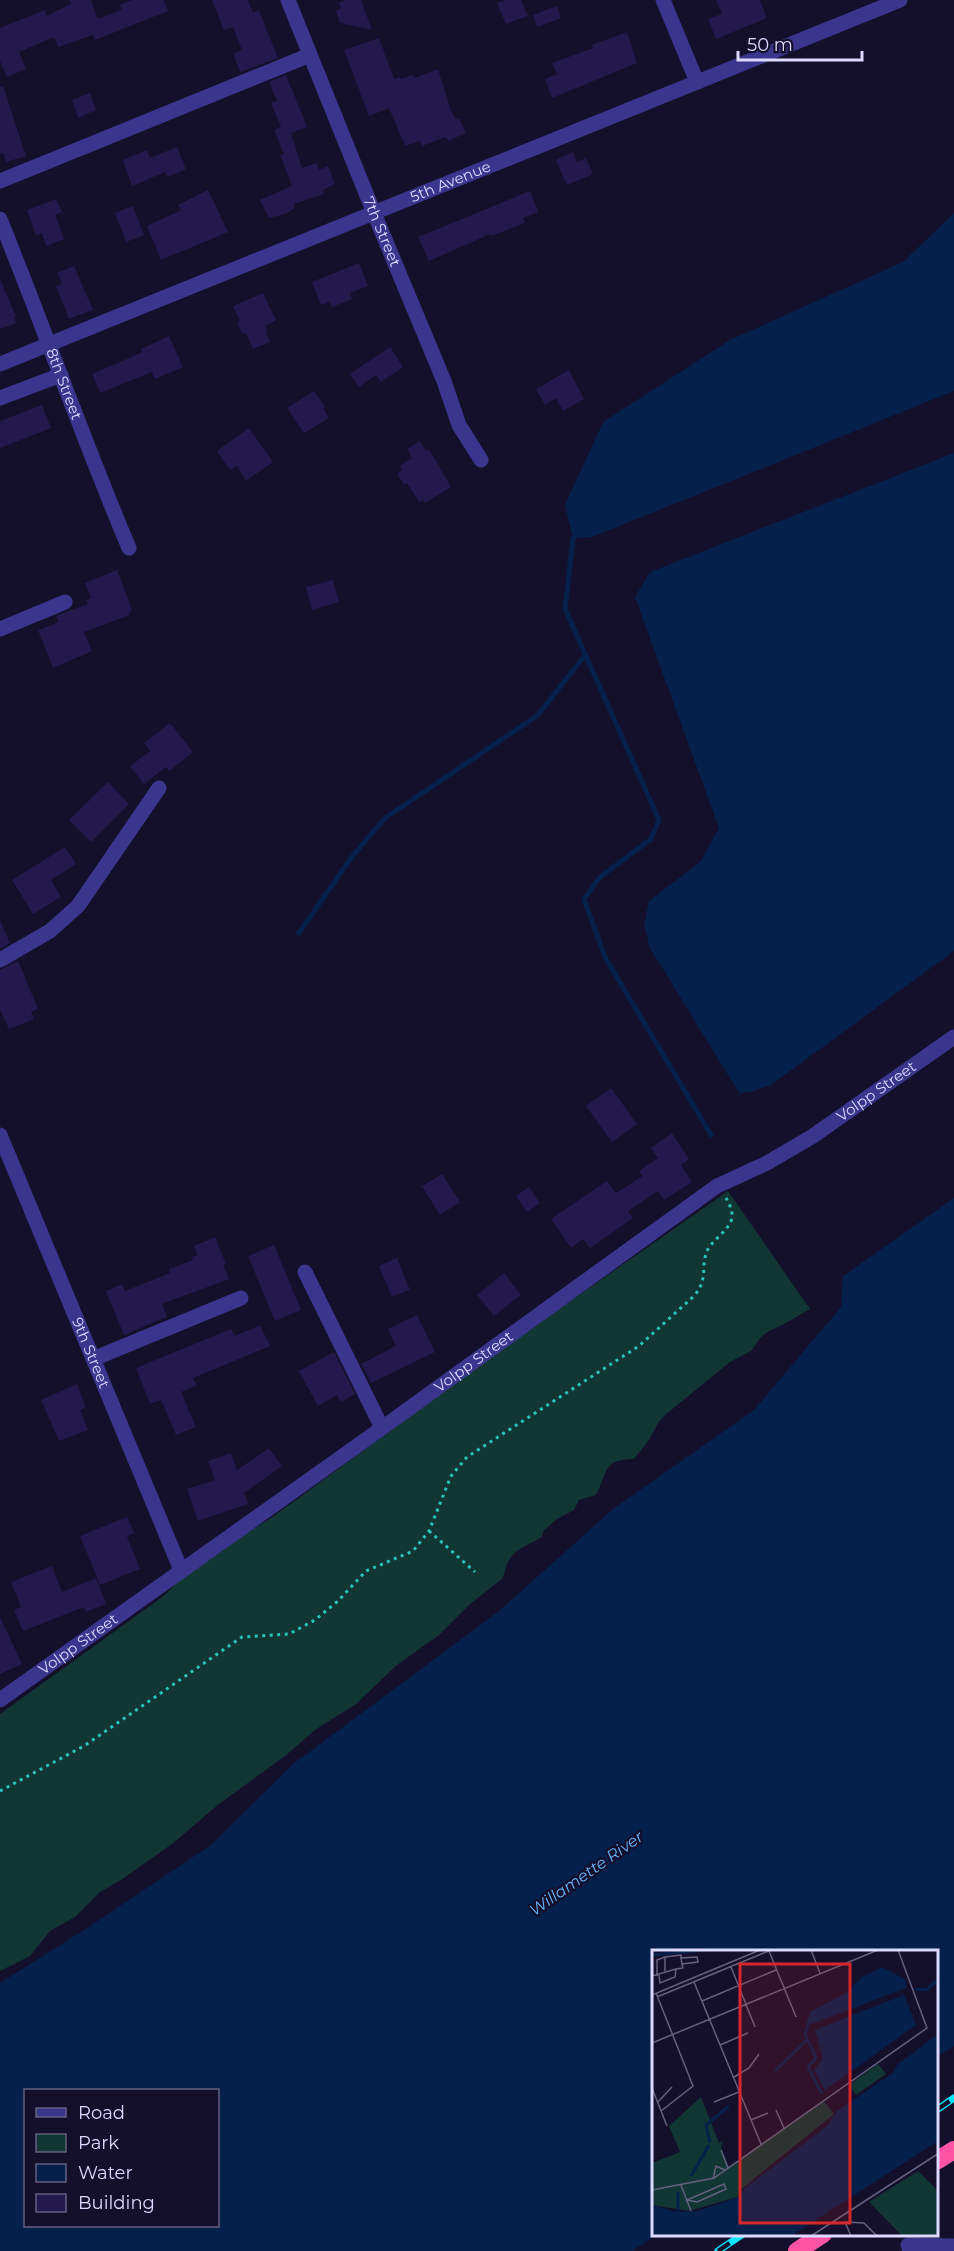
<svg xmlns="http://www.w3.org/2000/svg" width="954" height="2251" viewBox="0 0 954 2251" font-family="Montserrat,sans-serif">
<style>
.green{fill:#113634}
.water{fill:#06204c;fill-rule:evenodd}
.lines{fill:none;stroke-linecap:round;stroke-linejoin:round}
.stream{stroke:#06204c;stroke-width:5}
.building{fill:#24194d}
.path{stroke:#27c5bc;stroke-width:3;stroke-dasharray:3 4.5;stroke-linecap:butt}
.minor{stroke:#3a368d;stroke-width:15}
.highway{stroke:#ff54a5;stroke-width:18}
.rail-casing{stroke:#05e6ff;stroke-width:7}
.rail{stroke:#140f2b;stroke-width:4.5;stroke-dasharray:14;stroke-linecap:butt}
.labels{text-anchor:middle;stroke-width:4.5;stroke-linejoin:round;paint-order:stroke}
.street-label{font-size:15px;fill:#ddd9ff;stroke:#140f2b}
.water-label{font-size:16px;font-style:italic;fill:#67b8ff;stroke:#140f2b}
.inset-river{fill:none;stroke:#06204c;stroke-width:3}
.inset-road{fill:none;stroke:#646080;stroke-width:1.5}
.view{fill:#d62828;fill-opacity:0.15;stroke:#d62828;stroke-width:3}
.inset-edge{fill:none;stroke:#ddd9ff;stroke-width:3}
</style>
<rect width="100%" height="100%" fill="#140f2b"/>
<path class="green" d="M 728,1191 L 810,1309 L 784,1324 L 769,1331 L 761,1337 L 751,1351 L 730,1362 L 665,1415 L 658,1423 L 649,1440 L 634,1459 C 602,1459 608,1473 596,1495 L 579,1500 L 574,1510 L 557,1519 L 543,1531 L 542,1537 C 519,1550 509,1550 503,1578 L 470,1604 L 439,1635 L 397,1665 L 356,1704 L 315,1730 L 285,1756 L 219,1804 L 172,1844 L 121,1880 L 100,1892 L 75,1917 L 50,1931 L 30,1956 L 0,1971 L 0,1714 L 165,1595 L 191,1567 L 271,1518 L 519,1337 Z"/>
<path class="water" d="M 954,213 L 954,391 L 592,537 L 573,538 L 565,505 L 603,422 L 730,340 L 903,262 Z
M 954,453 L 954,951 L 771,1085 L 751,1092 L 739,1093 L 650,948 L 644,925 L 649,901 L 700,862 L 719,828 L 635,597 L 650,572 Z
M 954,1198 L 954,2046 L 938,2056 L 938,1951 L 654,1951 L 654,2234 L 657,2235 L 632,2251 L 0,2251 L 0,1983 L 84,1930 L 211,1845 L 293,1764 L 499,1611 L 613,1509 L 754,1410 L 841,1307 L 843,1276 ZM 218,2090 L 218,2226 L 26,2226 L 26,2090 Z"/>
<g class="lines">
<path class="stream" d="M 577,535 L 573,538 L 565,609 L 659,820 L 651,839 L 600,877 L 584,899 L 605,957 L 711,1135
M 299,933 L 351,858 L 385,818 L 538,715 L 585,655"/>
</g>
<path class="building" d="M 70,0 L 91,0 L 98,19 L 122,10 L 120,5 L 132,0 L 164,0 L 168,11 L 95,40 L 93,35 L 58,47 L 54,37 L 19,52 L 26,69 L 7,77 L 0,61 L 0,28 L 45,10 L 47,16 L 71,4 Z
M 212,0 L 248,0 L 253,12 L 259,11 L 278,58 L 240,72 L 233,54 L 242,50 L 233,27 L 224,30 Z
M 346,0 L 361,0 L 372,30 L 340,23 L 336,11 L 341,8 L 339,3 Z
M 504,0 L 521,0 L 528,16 L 506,24 L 497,3 Z
M 716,0 L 760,0 L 767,18 L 716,39 L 708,19 L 722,14 Z
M 557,6 L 561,18 L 537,27 L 533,15 Z
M 627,32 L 637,63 L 552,98 L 545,79 L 557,74 L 552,63 L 593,48 L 592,45 Z
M 379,38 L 394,79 L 400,77 L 401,79 L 413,75 L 415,78 L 438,69 L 451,111 L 456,120 L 459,118 L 466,133 L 448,141 L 446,137 L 422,146 L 420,141 L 405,146 L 389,108 L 369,116 L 344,50 Z
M 286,75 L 307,127 L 291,133 L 302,168 L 317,163 L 319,170 L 328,166 L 335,184 L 323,190 L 324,194 L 294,204 L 295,208 L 285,214 L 269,218 L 260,200 L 292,186 L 280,155 L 284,154 L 274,130 L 281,127 L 271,103 L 277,101 L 269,82 Z
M 3,86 L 26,156 L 6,162 L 3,153 L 0,154 L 0,87 Z
M 90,93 L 96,110 L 78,118 L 72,100 Z
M 177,147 L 186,169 L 168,177 L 165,172 L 132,186 L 123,160 L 147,150 L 150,158 Z
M 573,152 L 577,162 L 586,158 L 593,174 L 567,185 L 556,160 Z
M 208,190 L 228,232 L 161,260 L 147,226 L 181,210 L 178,205 Z
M 530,191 L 538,212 L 523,218 L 525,223 L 491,236 L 490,234 L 429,261 L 418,237 Z
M 56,199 L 62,212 L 55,215 L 64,239 L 46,246 L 42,233 L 36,235 L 27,210 Z
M 133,206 L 144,235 L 126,242 L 115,213 Z
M 359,263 L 368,286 L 350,293 L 352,299 L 332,307 L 330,302 L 321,305 L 312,282 Z
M 74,266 L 93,310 L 69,319 L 56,286 L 62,284 L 57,273 Z
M 0,279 L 16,316 L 14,317 L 16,323 L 0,329 Z
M 263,293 L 276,320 L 265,326 L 267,330 L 266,332 L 270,342 L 253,349 L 246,333 L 242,334 L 237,323 L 240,321 L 233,306 Z
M 169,336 L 183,367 L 155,379 L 152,372 L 100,393 L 92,374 L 143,352 L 141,349 Z
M 390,347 L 403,367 L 381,382 L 376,375 L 359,387 L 350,374 Z
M 569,370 L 584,399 L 563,411 L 556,398 L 545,405 L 536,389 Z
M 314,391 L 325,407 L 323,408 L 329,418 L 304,433 L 287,408 Z
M 42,405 L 51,428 L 0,448 L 0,421 Z
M 249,428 L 273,462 L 246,481 L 237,466 L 230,470 L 217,451 Z
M 420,441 L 426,451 L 429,449 L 451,487 L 425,503 L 423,500 L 419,502 L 407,483 L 404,485 L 397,474 L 402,470 L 400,466 L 412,458 L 407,449 Z
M 117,570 L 132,610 L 129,612 L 130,615 L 84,632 L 92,651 L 53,668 L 38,630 L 59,622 L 56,616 L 88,604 L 86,600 L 91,598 L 85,583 Z
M 333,580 L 339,602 L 312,610 L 306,587 Z
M 170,723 L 193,752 L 169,771 L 166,767 L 144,784 L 130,766 L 150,751 L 144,743 Z
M 108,782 L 129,804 L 91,842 L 69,820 Z
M 65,847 L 76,864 L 51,880 L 61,897 L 33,914 L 12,880 Z
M 0,920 L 10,943 L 0,949 Z
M 18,961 L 38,1009 L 31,1012 L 34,1019 L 9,1029 L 0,1009 L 0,970 Z
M 611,1088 L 637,1124 L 612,1142 L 586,1106 Z
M 672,1133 L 689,1159 L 681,1165 L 692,1182 L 664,1200 L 658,1191 L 628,1211 L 633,1218 L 590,1248 L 583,1239 L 571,1248 L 551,1219 L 607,1181 L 616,1193 L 643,1176 L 639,1171 L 658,1158 L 651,1148 Z
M 442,1174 L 460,1202 L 440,1215 L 422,1186 Z
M 529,1187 L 540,1203 L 527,1212 L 516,1196 Z
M 215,1237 L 226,1264 L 223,1265 L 229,1279 L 162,1304 L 167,1317 L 124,1335 L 106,1291 L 122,1284 L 125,1291 L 170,1273 L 169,1269 L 193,1260 L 192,1257 L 198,1255 L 194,1246 Z
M 274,1245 L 301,1310 L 275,1321 L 248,1256 Z
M 397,1258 L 410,1290 L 392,1297 L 379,1266 Z
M 504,1273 L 521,1295 L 494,1316 L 477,1295 Z
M 417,1315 L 435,1352 L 371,1383 L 361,1364 L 396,1346 L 388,1329 Z
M 260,1325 L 270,1346 L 193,1378 L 197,1385 L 181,1392 L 196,1427 L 176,1435 L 161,1400 L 150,1404 L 136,1368 L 231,1329 L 235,1336 Z
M 334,1352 L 355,1394 L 341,1402 L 337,1395 L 318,1406 L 299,1371 Z
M 77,1384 L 86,1407 L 80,1410 L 88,1430 L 59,1441 L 41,1400 Z
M 269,1448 L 282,1466 L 244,1493 L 248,1504 L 198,1521 L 187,1489 L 215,1480 L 208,1461 L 231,1453 L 237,1470 Z
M 127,1517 L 134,1533 L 127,1537 L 140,1569 L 100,1585 L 80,1536 Z
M 52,1566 L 62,1592 L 96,1578 L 106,1604 L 86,1612 L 84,1607 L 23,1631 L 14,1610 L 21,1607 L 11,1582 Z
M 0,1617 L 22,1664 L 0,1674 Z"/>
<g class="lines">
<path class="path" d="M 429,1531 L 475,1572
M 0,1791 L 84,1746 L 242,1637 L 289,1634 L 315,1620 L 338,1601 L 366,1571 L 413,1551 L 429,1531 L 451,1476 L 467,1457 L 639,1346 L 694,1296 C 709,1278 700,1269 707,1251 C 712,1240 726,1233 731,1221 C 734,1213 730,1205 726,1198"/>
<g class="minor">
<path id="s1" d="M 288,0 L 374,213 L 444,381 L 459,425 L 481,460"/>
<path d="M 663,0 L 697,82"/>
<path d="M 0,181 L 310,55"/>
<path id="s2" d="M 0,219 C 44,328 83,439 129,548"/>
<path id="s3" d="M 0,364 L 900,0"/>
<path d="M 0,398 L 61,375"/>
<path d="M 0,629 L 65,602"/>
<path d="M 0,960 L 50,931 L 78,906 L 159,788"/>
<path id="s4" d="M 0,1135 L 181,1570"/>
<path d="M 305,1272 L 382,1428"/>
<path d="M 93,1359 L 241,1298"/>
<path id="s5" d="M 0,1700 L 382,1428 L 717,1186 L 767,1163 L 813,1136 L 954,1037"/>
<path d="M 910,2251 L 908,2245 L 954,2246"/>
</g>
<path class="highway" d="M 938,2160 L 954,2150
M 797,2251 L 823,2234"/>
<g class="rail-casing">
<path id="rail" d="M 938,2109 L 954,2098
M 718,2251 L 743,2234"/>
</g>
<use href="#rail" class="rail"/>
</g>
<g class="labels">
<g class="street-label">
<text dy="5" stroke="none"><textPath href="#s3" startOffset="486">5th Avenue</textPath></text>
<text dy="5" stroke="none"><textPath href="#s1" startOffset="250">7th Street</textPath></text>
<text dy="5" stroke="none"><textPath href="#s2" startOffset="177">8th Street</textPath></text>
<text dy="5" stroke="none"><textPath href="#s5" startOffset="1068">Volpp Street</textPath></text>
<text dy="5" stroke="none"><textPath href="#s4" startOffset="236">9th Street</textPath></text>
<text dy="5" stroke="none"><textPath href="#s5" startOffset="582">Volpp Street</textPath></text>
<text dy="5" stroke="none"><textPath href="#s5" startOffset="96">Volpp Street</textPath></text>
</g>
<g class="water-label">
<text transform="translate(586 1873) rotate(-35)" y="6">Willamette River</text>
</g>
</g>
<g transform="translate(652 1950)">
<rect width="286" height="286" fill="#140f2b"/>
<path d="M 226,114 L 234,124 L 204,145 L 197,135 ZM 49,147 L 67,193 L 71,191 L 69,197 L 77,217 L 172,151 L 182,164 L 87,241 L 86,247 L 36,261 L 0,255 L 0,213 L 28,202 L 17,176 ZM 266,221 L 286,241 L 286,286 L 250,286 L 217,252 Z" fill="#113634"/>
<path d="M 230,17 L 253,29 L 254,38 L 154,76 L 158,62 L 192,44 L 209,28 ZM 252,45 L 264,75 L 173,140 L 162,120 L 171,109 L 163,80 ZM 286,84 L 286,191 L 139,286 L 0,286 L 0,255 L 26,262 L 46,261 L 87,247 L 89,241 L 175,176 L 185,161 L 242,122 L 245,115 Z" fill="#06204c"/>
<path class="inset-river" d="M 0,5 L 54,0M 263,39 L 274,40 L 287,29M 156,75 L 153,84 L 164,108 L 156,117 L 170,144M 123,121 L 156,89M 58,193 L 54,175 L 77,156M 39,226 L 57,195M 26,242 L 26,262"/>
<path class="inset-road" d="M 159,0 L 168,23M 117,1 L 144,67M 79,17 L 103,77M 13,21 L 13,7 L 29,5 L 29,8M 7,25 L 8,33 L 23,27 L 24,19 L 31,18 L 30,14 L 29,8 L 45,7 L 46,12 L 30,14M 0,26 L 24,19M 5,26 L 5,10 L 13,7M 42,32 L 109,194M 4,43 L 41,136 L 9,161M 0,45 L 108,0M 5,47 L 119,0M 50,51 L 124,20M 0,93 L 226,0M 68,95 L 96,83M 82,127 L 97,118 L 107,104M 0,138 L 15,176M 6,152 L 20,137M 62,152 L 87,142M 124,160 L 132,178M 99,170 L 116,163M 69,200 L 76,218M 61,229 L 64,216 L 73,220M 72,234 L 74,239 L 45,252 L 35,250 ZM 29,235 L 39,261M 0,240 L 62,228 L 275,78 L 246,0M 159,286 L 287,203M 199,286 L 193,272 L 212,273 L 225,286"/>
<path class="view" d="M 88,14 L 198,14 L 198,273 L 88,273 Z"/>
<rect width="286" height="286" class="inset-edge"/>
</g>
<rect x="24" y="2089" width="195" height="138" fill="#140f2b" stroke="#646080" stroke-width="1.5"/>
<rect x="36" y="2108" width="30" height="9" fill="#3a368d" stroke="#646080" stroke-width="1.5"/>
<text x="78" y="2119" font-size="18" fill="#ddd9ff">Road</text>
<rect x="36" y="2134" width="30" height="18" fill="#113634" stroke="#646080" stroke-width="1.5"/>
<text x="78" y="2149" font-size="18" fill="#ddd9ff">Park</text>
<rect x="36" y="2164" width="30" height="18" fill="#06204c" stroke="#646080" stroke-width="1.5"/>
<text x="78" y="2179" font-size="18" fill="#ddd9ff">Water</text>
<rect x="36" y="2194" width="30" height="18" fill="#24194d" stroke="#646080" stroke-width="1.5"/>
<text x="78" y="2209" font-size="18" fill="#ddd9ff">Building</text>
<path d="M738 51v9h124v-9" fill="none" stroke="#ddd9ff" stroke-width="3"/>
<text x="747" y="51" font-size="18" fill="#ddd9ff" stroke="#140f2b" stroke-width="4.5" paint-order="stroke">50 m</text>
</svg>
